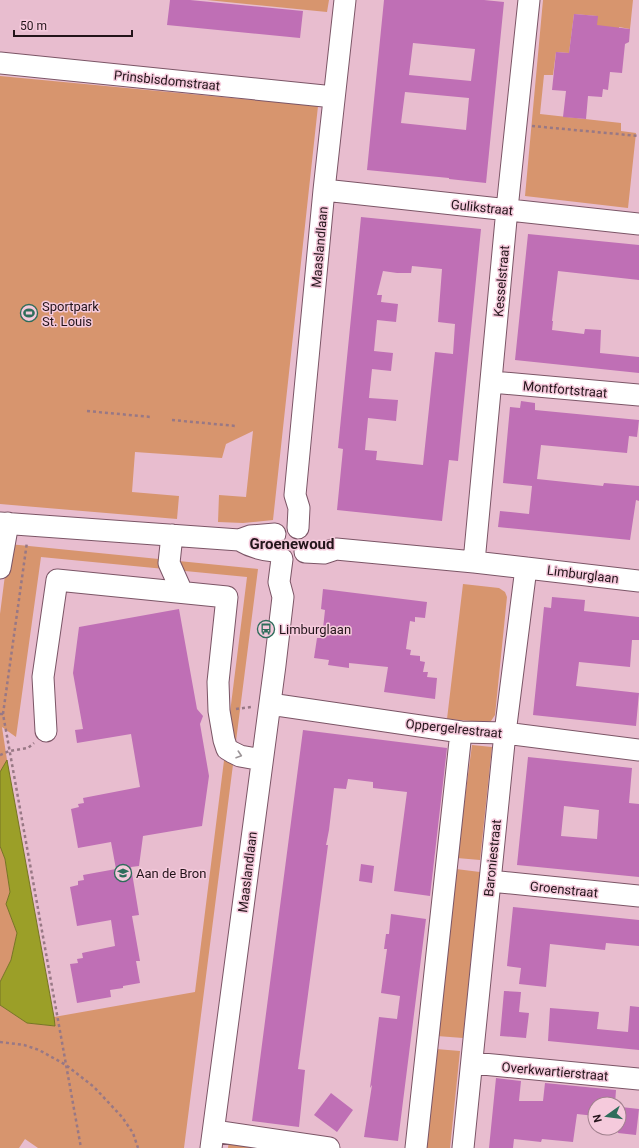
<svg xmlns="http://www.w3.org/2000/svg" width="639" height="1148" viewBox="0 0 639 1148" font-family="Roboto,sans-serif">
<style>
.green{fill:#d7956e}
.water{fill:#9b9f28;stroke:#777524}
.building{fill:#bf6fb5;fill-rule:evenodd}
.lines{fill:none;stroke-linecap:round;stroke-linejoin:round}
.minor-casing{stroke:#7b5566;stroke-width:23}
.path{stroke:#987885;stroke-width:2.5;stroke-dasharray:3 3;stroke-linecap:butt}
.minor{stroke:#fff;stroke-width:21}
.oneway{stroke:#9c9598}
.labels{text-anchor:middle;stroke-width:3;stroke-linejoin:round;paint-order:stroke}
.street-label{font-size:13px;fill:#23141a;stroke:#f5cadc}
.poi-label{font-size:13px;fill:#23141a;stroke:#f5cadc;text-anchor:start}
.quarter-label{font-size:15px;font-weight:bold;fill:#23141a;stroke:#f5cadc}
</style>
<rect width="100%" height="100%" fill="#e8bdcf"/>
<path class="green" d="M 207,0 L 329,0 L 327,12 Z
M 543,0 L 633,0 L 630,29 L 619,27 L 619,32 L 596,29 L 597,16 L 574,14 L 569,53 L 556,52 L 553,75 L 544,75 L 540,114 L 621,123 L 621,131 L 636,133 L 628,208 L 525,196 Z
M 0,76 L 318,106 L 273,520 L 243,523 L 218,522 L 219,495 L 246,497 L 253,431 L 226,444 L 222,458 L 135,452 L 132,492 L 179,496 L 177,519 L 0,504 Z
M 9,544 L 258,569 L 184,1148 L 38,1148 L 25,1139 L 19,1148 L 0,1148 L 0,1005 L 27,1023 L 55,1026 L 54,1017 L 195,992 L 247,577 L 41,557 L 16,737 L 2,727 L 7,760 L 0,772 L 0,614 Z
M 463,584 L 499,588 L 505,592 L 507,597 L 495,715 L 491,721 L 484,722 L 447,719 Z
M 472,745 L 492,747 L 480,860 L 457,858 Z
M 0,846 L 5,859 L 10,892 L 6,904 L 17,933 L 11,960 L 0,982 Z
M 456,869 L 480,872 L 463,1038 L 437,1036 Z
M 436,1049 L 460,1051 L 450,1148 L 426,1148 Z
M 229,1140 L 287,1148 L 228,1148 Z"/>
<path class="water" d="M 7,760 L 54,1017 L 55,1026 L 27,1023 L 0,1005 L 0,982 L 11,960 L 17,933 L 6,904 L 10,892 L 5,859 L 0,846 L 0,772 Z"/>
<path class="building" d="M 170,0 L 190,0 L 303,11 L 300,38 L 167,25 Z
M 384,0 L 484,0 L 504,2 L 486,183 L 449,179 L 449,178 L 367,170 ZM 413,43 L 475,49 L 471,81 L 409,75 ZM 405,92 L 469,98 L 466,130 L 401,123 Z
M 574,14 L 598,16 L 597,25 L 630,29 L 629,42 L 625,44 L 622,73 L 610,72 L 608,90 L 603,89 L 602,97 L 588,96 L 586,119 L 563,117 L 566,91 L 552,90 L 556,52 L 569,53 Z
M 361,217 L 481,229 L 458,461 L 449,460 L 442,521 L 337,510 L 343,449 L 338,448 ZM 412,266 L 442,269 L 438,322 L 455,324 L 453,354 L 435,352 L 423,465 L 376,460 L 377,451 L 365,450 L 368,418 L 396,421 L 398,400 L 369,398 L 372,369 L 391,371 L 393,353 L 374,351 L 377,320 L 396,322 L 398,304 L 381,302 L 382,295 L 377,295 L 383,271 L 397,273 L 411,273 Z
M 528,234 L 639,245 L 639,280 L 558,271 L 552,321 L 553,321 L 552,330 L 584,334 L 585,329 L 601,330 L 600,353 L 639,357 L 639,373 L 515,360 Z
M 521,401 L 535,403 L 535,410 L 639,420 L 637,437 L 629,436 L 627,453 L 541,445 L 537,479 L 603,486 L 604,483 L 639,486 L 639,501 L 636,500 L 630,540 L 498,527 L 500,511 L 529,514 L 532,486 L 503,483 L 510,407 L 520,408 Z
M 323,589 L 427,602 L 425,618 L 415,617 L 415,622 L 410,621 L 406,649 L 411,650 L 410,655 L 420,656 L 420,661 L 425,662 L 423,672 L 428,672 L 427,677 L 437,678 L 435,699 L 384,692 L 388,667 L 349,663 L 349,668 L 328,665 L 329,660 L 314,658 L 317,638 L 322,638 L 325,610 L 321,609 Z
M 552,597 L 585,600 L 584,611 L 639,617 L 639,640 L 632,640 L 630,667 L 579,662 L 576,686 L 639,693 L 636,726 L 533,715 L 544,607 L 551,608 Z
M 179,609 L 197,709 L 203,716 L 200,724 L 209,776 L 202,826 L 143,836 L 139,866 L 131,867 L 139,915 L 132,916 L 140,961 L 136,961 L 140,983 L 123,986 L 123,988 L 110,990 L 111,997 L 77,1003 L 70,964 L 78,963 L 77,959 L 83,958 L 82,953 L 115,946 L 111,920 L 77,926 L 70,887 L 78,885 L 78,881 L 84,880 L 83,875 L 116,869 L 111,842 L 78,848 L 71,809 L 79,807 L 78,804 L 84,803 L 83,798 L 140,787 L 131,734 L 77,743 L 75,730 L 83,729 L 73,673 L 79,627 Z
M 303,730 L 447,748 L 430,896 L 394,891 L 407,792 L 373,788 L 373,782 L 348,779 L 346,789 L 334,788 L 329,830 L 326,845 L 328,845 L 298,1069 L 305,1070 L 299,1127 L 252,1121 Z
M 528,757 L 632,768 L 629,803 L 639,804 L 639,877 L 517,865 ZM 564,806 L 599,810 L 597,839 L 561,836 Z
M 361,864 L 374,866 L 372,883 L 359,881 Z
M 513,907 L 639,920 L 639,946 L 606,943 L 605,950 L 550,944 L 546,987 L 519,984 L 521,968 L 507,966 Z
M 391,914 L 426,919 L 398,1141 L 364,1137 L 372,1085 L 370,1088 L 379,1017 L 397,1019 L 400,996 L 381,993 L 387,949 L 384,949 L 386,934 L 389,934 Z
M 504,991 L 521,992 L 519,1012 L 529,1013 L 526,1038 L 500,1036 Z
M 630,1006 L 639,1007 L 639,1050 L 548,1041 L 550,1008 L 599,1012 L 597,1029 L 628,1032 Z
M 496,1078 L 521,1081 L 519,1101 L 543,1101 L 545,1083 L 616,1090 L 615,1104 L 595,1104 L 595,1116 L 577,1114 L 573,1142 L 542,1139 L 541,1142 L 514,1139 L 513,1148 L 489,1148 Z
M 331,1093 L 353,1110 L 337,1132 L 314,1115 Z
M 621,1107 L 639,1109 L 636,1135 L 618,1133 Z"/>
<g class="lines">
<g class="minor-casing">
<path id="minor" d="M 0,63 L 334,97
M 324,190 L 639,224
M 492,382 L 639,395
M 0,523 L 239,540 L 250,536 L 275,534
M 298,528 L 299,508 L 295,495 L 324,190 L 345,0
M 172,535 L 169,563 L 182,592
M 239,540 C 251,547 261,550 274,551
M 305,552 L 324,553 L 336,549 L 474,562 L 639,581
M 474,562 L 507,209 L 529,0
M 0,568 L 8,523
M 270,704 L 461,732 L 505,733 L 639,750
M 46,731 L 43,677 L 57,580 L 227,597 L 218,682 L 219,711 L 224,740 L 227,749 L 232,752 L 240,756 L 262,760
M 490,881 L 639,896
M 472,1063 L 639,1079
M 214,1131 L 329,1148
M 211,1148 L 275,665 L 283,597 L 279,582 L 282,559
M 416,1148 L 461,732
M 463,1148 L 505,733 L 526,568"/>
</g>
<path class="path" d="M 532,126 L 639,136
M 87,411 L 151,417
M 172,420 L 236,426
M 236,709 L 251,707
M 0,714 L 3,714 L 81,1148
M 3,714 L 27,542
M 0,755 L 9,751 L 28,748 L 34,743
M 0,1042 L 24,1045 L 39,1050 L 66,1065 L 94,1087 L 122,1117 L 133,1133 L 138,1148"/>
<use href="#minor" class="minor"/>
</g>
<defs><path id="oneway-chevron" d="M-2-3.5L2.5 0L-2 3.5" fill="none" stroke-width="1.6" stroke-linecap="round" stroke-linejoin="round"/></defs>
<use class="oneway" href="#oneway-chevron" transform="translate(239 755) rotate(18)"/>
<defs>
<g id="stadium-ring" transform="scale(0.9)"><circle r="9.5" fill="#f5cadc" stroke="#2e6d5b" stroke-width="1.5"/><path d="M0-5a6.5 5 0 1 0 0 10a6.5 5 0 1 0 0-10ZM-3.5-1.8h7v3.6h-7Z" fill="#2e6d5b"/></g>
<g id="bus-ring" transform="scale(0.9)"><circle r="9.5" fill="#f5cadc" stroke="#2e6d5b" stroke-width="1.5"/><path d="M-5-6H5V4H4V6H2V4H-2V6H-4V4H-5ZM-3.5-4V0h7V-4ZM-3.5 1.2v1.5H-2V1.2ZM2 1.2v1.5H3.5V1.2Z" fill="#2e6d5b"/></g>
<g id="school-ring" transform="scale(0.9)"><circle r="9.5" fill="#f5cadc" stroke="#2e6d5b" stroke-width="1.5"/><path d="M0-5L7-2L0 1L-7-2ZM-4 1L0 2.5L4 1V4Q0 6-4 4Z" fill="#2e6d5b"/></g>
</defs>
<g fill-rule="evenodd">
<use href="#stadium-ring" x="29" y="313"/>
<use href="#bus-ring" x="266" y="629"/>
<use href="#school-ring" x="123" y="873"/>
</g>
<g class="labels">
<g class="street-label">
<text transform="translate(167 80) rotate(6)" y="5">Prinsbisdomstraat</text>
<text transform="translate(482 207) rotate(6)" y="5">Gulikstraat</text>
<text transform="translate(319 247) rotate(-85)" y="5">Maaslandlaan</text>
<text transform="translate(501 281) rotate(-85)" y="5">Kesselstraat</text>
<text transform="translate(565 389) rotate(5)" y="5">Montfortstraat</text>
<text transform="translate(583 574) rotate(7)" y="5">Limburglaan</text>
<text transform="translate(454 728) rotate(6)" y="5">Oppergelrestraat</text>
<text transform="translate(492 858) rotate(-84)" y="5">Baroniestraat</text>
<text transform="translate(247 872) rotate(-83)" y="5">Maaslandlaan</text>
<text transform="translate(564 889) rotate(6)" y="5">Groenstraat</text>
<text transform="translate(555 1071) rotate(5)" y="5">Overkwartierstraat</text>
</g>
<g class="poi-label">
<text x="42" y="311">Sportpark<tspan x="42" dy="15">St. Louis</tspan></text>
<text x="279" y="634">Limburglaan</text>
<text x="136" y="878">Aan de Bron</text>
</g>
<g class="quarter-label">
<text x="292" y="549">Groenewoud</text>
</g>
</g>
<g transform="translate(607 1116) rotate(256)"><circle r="19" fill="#f5cadc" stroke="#a1818e"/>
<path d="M0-3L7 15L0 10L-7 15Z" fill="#2e6d5b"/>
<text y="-6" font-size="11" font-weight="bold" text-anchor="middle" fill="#23141a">N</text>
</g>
<path d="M14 30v6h118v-6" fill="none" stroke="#23141a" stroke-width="2"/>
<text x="20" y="30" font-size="12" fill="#23141a" stroke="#f5cadc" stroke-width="3" paint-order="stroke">50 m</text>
</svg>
